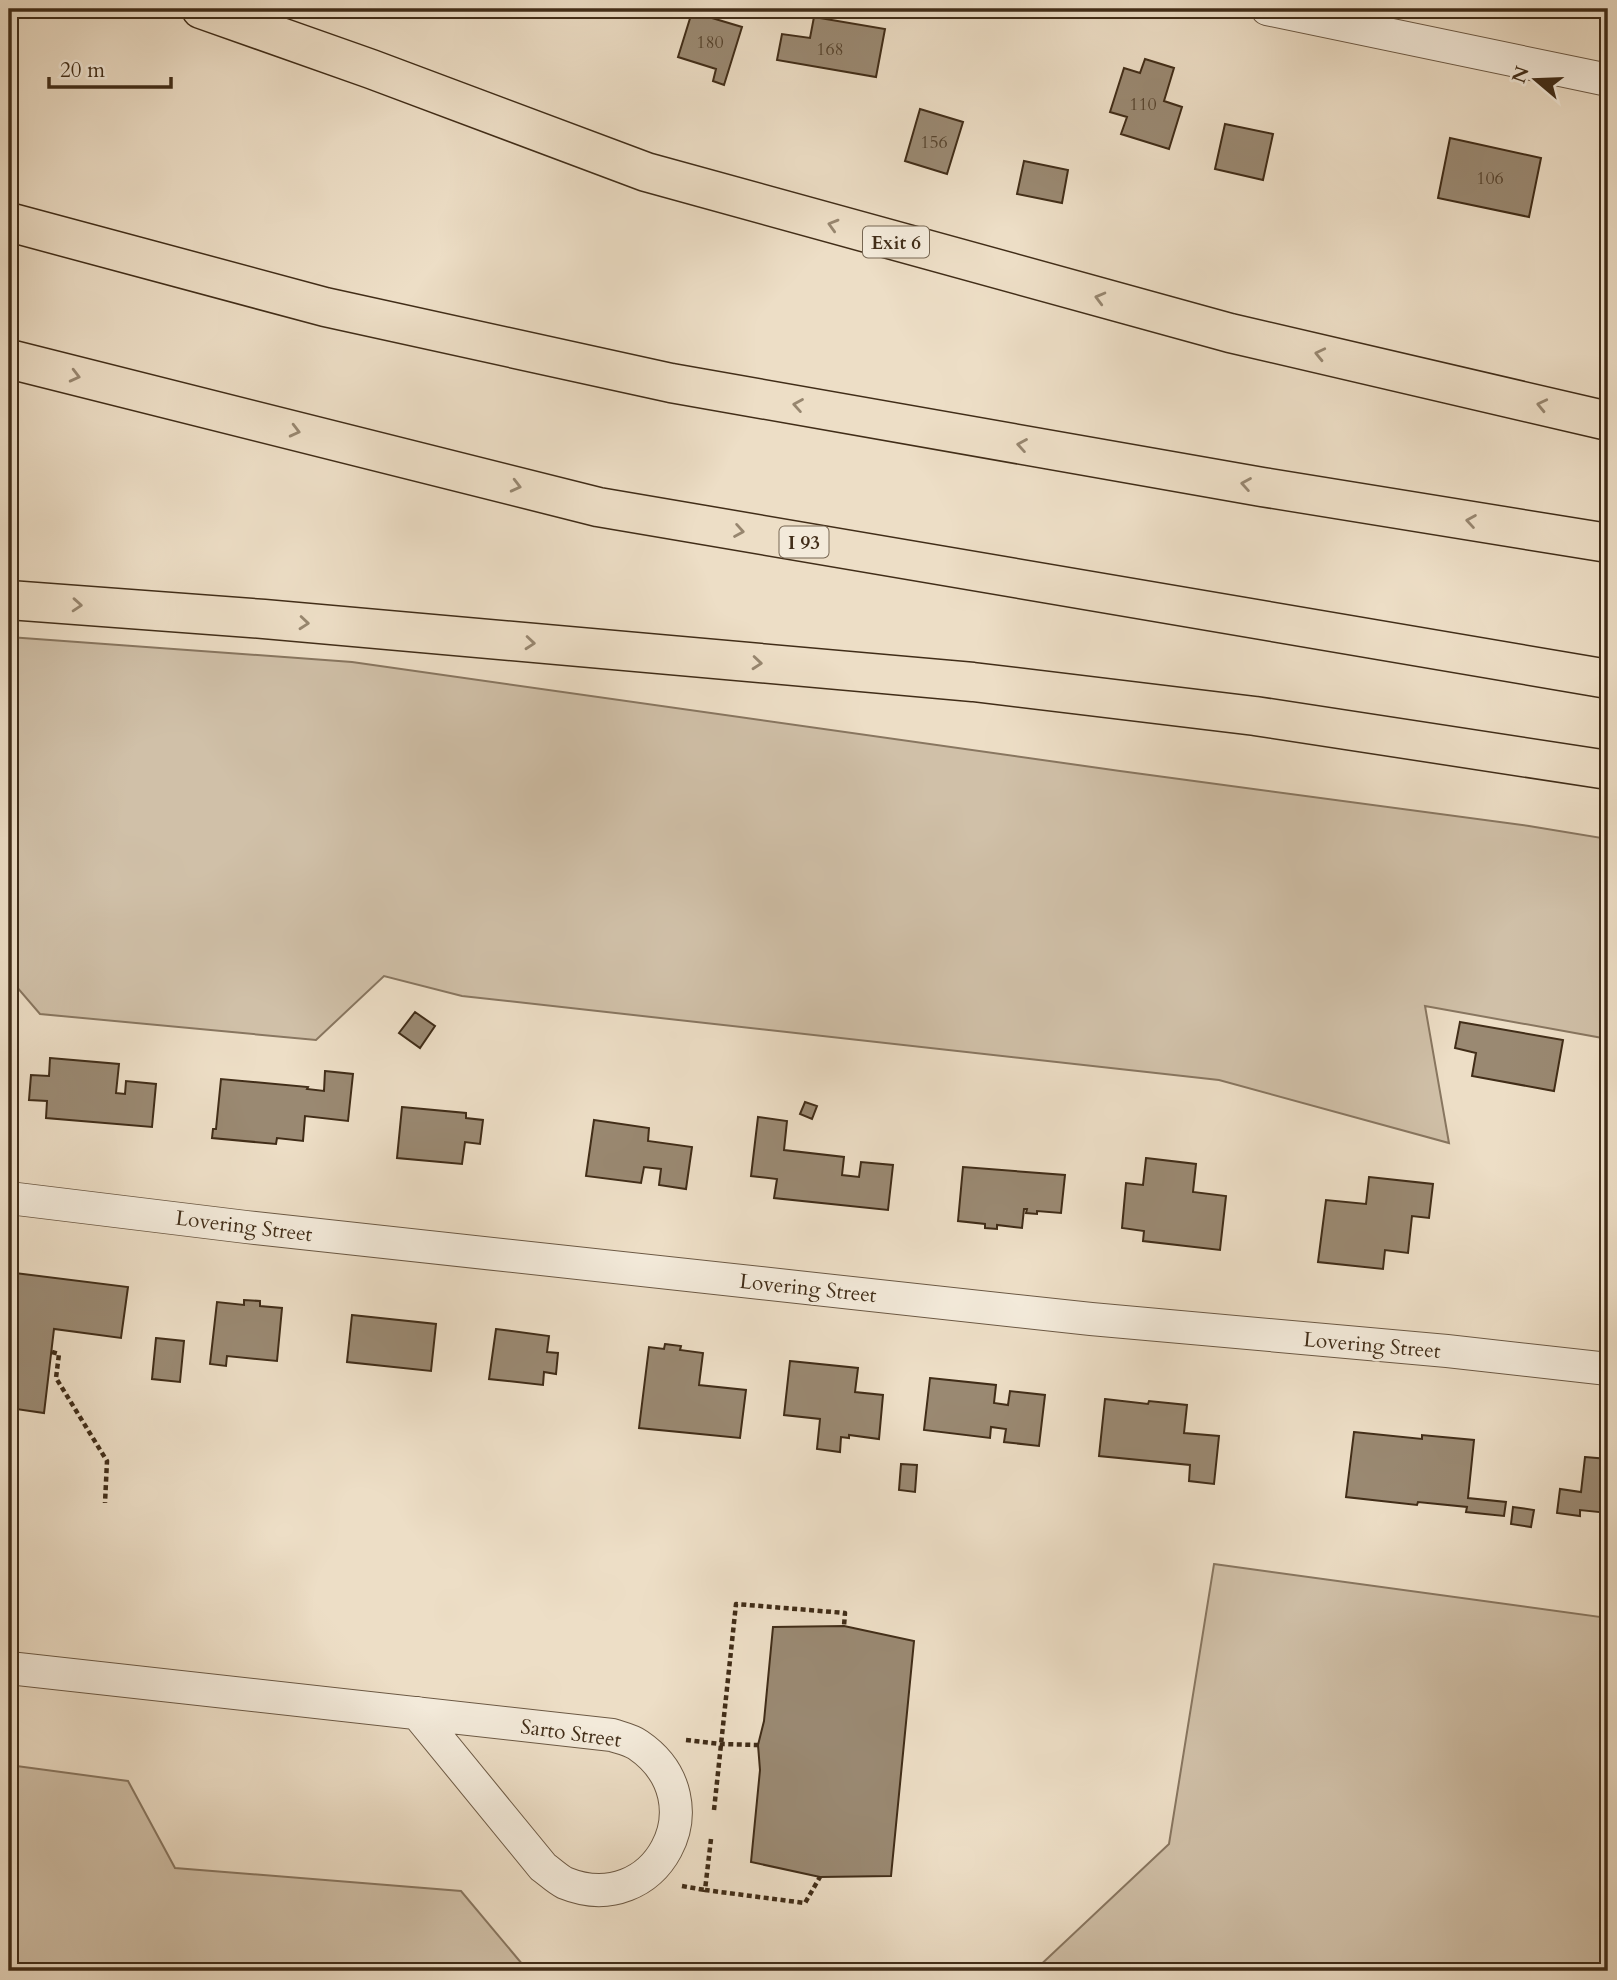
<svg xmlns="http://www.w3.org/2000/svg" width="1617" height="1980" viewBox="0 0 1617 1980" font-family="Cardo,serif">
<style>
.green{fill:#d0c0a8;stroke:#887660;stroke-width:2}
.building{fill:#9a8972;stroke:#412d18;stroke-width:2}
.lines{fill:none;stroke-linecap:round;stroke-linejoin:round}
.minor-casing{stroke:#6c5944;stroke-width:34}
.motorway-casing{stroke:#412d18;stroke-width:41}
.path{stroke:#412d18;stroke-width:4.5;stroke-dasharray:5 3.5;stroke-linecap:butt}
.minor{stroke:#f3eada;stroke-width:32}
.motorway{stroke:#eddec6;stroke-width:38}
.oneway{stroke:#97866f}
.labels{text-anchor:middle;stroke-width:5;stroke-linejoin:round;paint-order:stroke}
.number-label{font-size:18px;fill:#57442e}
.shield{fill:#f3eada;stroke:#766652;stroke-width:2}
.shield-label{font-size:19px;font-weight:bold;fill:#412d18}
.street-label{font-size:21px;fill:#412d18;stroke:#f3eada}
</style>
<rect width="100%" height="100%" fill="#eddec6"/>
<filter id="stains"><feTurbulence type="fractalNoise" baseFrequency=".00286" numOctaves="4"/><feColorMatrix values="0 0 0 0 .2 0 0 0 0 .09 0 0 0 0 .02 0 0 0 .5 -.17"/></filter>
<radialGradient id="worn" r=".72"><stop offset=".6" stop-color="#630" stop-opacity="0"/><stop offset="1" stop-color="#630" stop-opacity=".3"/></radialGradient>
<path class="green" d="M 9,637 L 352,662 L 1120,771 L 1529,826 L 1608,839 L 1608,1039 L 1425,1006 L 1449,1143 L 1219,1080 L 462,996 L 384,976 L 316,1040 L 40,1014 L 9,978 Z
M 1214,1564 L 1608,1618 L 1608,1971 L 1034,1971 L 1169,1844 Z
M 9,1765 L 128,1781 L 175,1868 L 461,1891 L 528,1971 L 9,1971 Z"/>
<path class="building" d="M 692,12 L 742,27 L 724,85 L 713,81 L 716,69 L 678,57 Z
M 814,17 L 885,29 L 876,77 L 777,60 L 782,34 L 810,38 Z
M 1145,59 L 1174,68 L 1164,101 L 1182,107 L 1169,149 L 1121,134 L 1127,117 L 1110,112 L 1124,68 L 1140,73 Z
M 920,109 L 963,122 L 947,174 L 905,161 Z
M 1225,124 L 1273,134 L 1263,180 L 1215,169 Z
M 1450,138 L 1541,158 L 1529,217 L 1438,198 Z
M 1024,161 L 1068,170 L 1062,203 L 1017,194 Z
M 415,1012 L 435,1026 L 420,1048 L 399,1033 Z
M 1460,1022 L 1563,1040 L 1554,1091 L 1472,1076 L 1476,1053 L 1455,1048 Z
M 50,1058 L 119,1064 L 116,1093 L 125,1094 L 126,1081 L 156,1084 L 152,1127 L 46,1118 L 47,1101 L 29,1100 L 31,1075 L 49,1076 Z
M 325,1071 L 353,1074 L 348,1121 L 305,1116 L 303,1141 L 277,1138 L 276,1144 L 212,1138 L 213,1129 L 216,1129 L 221,1079 L 308,1087 L 307,1089 L 324,1091 Z
M 805,1102 L 817,1106 L 812,1119 L 800,1114 Z
M 402,1107 L 466,1113 L 466,1118 L 483,1120 L 480,1144 L 465,1142 L 462,1164 L 397,1158 Z
M 758,1117 L 787,1121 L 784,1150 L 844,1157 L 842,1175 L 859,1177 L 861,1162 L 893,1165 L 888,1210 L 774,1198 L 777,1179 L 751,1176 Z
M 594,1120 L 649,1128 L 648,1141 L 692,1147 L 686,1189 L 659,1185 L 661,1169 L 644,1167 L 641,1183 L 586,1176 Z
M 1146,1158 L 1196,1164 L 1193,1192 L 1226,1196 L 1220,1250 L 1143,1241 L 1144,1231 L 1122,1228 L 1126,1183 L 1143,1185 Z
M 963,1167 L 1065,1175 L 1061,1213 L 1037,1211 L 1037,1214 L 1026,1213 L 1027,1209 L 1024,1209 L 1022,1228 L 997,1225 L 997,1229 L 985,1228 L 985,1224 L 958,1221 Z
M 1369,1177 L 1433,1184 L 1429,1218 L 1412,1216 L 1408,1253 L 1385,1250 L 1383,1269 L 1318,1262 L 1326,1200 L 1366,1204 Z
M 15,1273 L 128,1287 L 121,1338 L 54,1329 L 44,1413 L 9,1408 L 9,1309 Z
M 244,1300 L 260,1301 L 260,1306 L 282,1308 L 277,1361 L 227,1356 L 226,1366 L 210,1364 L 217,1302 L 244,1305 Z
M 352,1315 L 436,1324 L 431,1371 L 347,1362 Z
M 496,1329 L 549,1336 L 547,1352 L 558,1353 L 556,1374 L 544,1372 L 543,1385 L 489,1379 Z
M 156,1338 L 184,1341 L 180,1382 L 152,1379 Z
M 665,1344 L 681,1346 L 680,1350 L 703,1353 L 699,1385 L 746,1390 L 740,1438 L 639,1428 L 649,1347 L 664,1349 Z
M 790,1361 L 858,1368 L 855,1392 L 883,1395 L 879,1439 L 849,1435 L 849,1438 L 841,1437 L 840,1452 L 817,1449 L 820,1419 L 784,1415 Z
M 930,1378 L 996,1385 L 994,1403 L 1008,1405 L 1010,1391 L 1045,1395 L 1039,1446 L 1004,1442 L 1006,1429 L 991,1427 L 990,1438 L 924,1430 Z
M 1105,1399 L 1148,1404 L 1149,1401 L 1187,1405 L 1184,1433 L 1219,1436 L 1214,1484 L 1189,1481 L 1190,1465 L 1099,1456 Z
M 1354,1432 L 1422,1439 L 1422,1435 L 1474,1440 L 1468,1498 L 1506,1502 L 1504,1516 L 1466,1512 L 1467,1507 L 1418,1502 L 1417,1505 L 1346,1497 Z
M 1585,1457 L 1608,1459 L 1608,1513 L 1580,1510 L 1580,1516 L 1557,1513 L 1560,1489 L 1581,1492 Z
M 901,1464 L 917,1465 L 915,1492 L 899,1490 Z
M 1513,1507 L 1534,1510 L 1531,1527 L 1511,1524 Z
M 844,1626 L 914,1641 L 891,1876 L 820,1877 L 751,1862 L 760,1770 L 758,1745 L 764,1721 L 773,1627 Z"/>
<g class="lines">
<g class="minor-casing">
<path id="minor" d="M 1267,9 L 1608,80
M 9,1198 L 246,1227 L 1091,1319 L 1447,1351 L 1608,1369
M 9,1668 L 612,1735 C 621,1738 631,1740 638,1745 C 720,1801 656,1920 565,1883 C 557,1879 550,1872 543,1867 L 417,1713"/>
</g>
<g class="motorway-casing">
<path id="motorway" d="M 201,9 L 371,69 L 646,172 L 1230,333 L 1608,421
M 9,222 L 325,307 L 671,383 L 1262,487 L 1608,543
M 9,359 L 598,507 L 1608,679
M 9,600 L 264,619 L 973,682 L 1255,716 L 1608,770"/>
</g>
<path class="path" d="M 9,1264 L 13,1233
M 52,1352 L 59,1354 L 56,1378 L 107,1461 L 105,1503
M 686,1740 L 721,1744 L 758,1745
M 714,1810 L 736,1604 L 845,1613 L 844,1626
M 711,1839 L 705,1890 L 805,1903 L 820,1877
M 682,1886 L 705,1890"/>
<use href="#minor" class="minor"/>
<use href="#motorway" class="motorway"/>
</g>
<defs><path id="oneway-chevron" d="M-2-3.5L2.5 0L-2 3.5" fill="none" stroke-width="1.6" stroke-linecap="round" stroke-linejoin="round" transform="scale(1.75)"/></defs>
<g class="oneway">
<use href="#oneway-chevron" transform="translate(833 225) rotate(-164)"/>
<use href="#oneway-chevron" transform="translate(1100 298) rotate(-165)"/>
<use href="#oneway-chevron" transform="translate(1320 354) rotate(-167)"/>
<use href="#oneway-chevron" transform="translate(75 376) rotate(14)"/>
<use href="#oneway-chevron" transform="translate(798 405) rotate(-170)"/>
<use href="#oneway-chevron" transform="translate(1542 405) rotate(-167)"/>
<use href="#oneway-chevron" transform="translate(295 431) rotate(14)"/>
<use href="#oneway-chevron" transform="translate(1022 445) rotate(-170)"/>
<use href="#oneway-chevron" transform="translate(1246 484) rotate(-170)"/>
<use href="#oneway-chevron" transform="translate(516 486) rotate(14)"/>
<use href="#oneway-chevron" transform="translate(1471 521) rotate(-171)"/>
<use href="#oneway-chevron" transform="translate(739 531) rotate(10)"/>
<use href="#oneway-chevron" transform="translate(77 605) rotate(4)"/>
<use href="#oneway-chevron" transform="translate(304 623) rotate(5)"/>
<use href="#oneway-chevron" transform="translate(530 643) rotate(5)"/>
<use href="#oneway-chevron" transform="translate(757 663) rotate(5)"/>
</g>
<g class="labels">
<g class="number-label">
<text x="710" y="48">180</text>
<text x="830" y="55">168</text>
<text x="1143" y="110">110</text>
<text x="934" y="148">156</text>
<text x="1490" y="184">106</text>
</g>
<g class="shield">
<rect x="863" y="226.5" width="66" height="31" rx="5"/>
<rect x="779.5" y="526.5" width="49" height="31" rx="5"/>
</g>
<g class="shield-label">
<text x="896" y="249">Exit 6</text>
<text x="804" y="549">I 93</text>
</g>
<g class="street-label">
<text transform="translate(244 1226) rotate(7)" y="7">Lovering Street</text>
<text transform="translate(808 1288) rotate(6)" y="7">Lovering Street</text>
<text transform="translate(1372 1345) rotate(5)" y="7">Lovering Street</text>
<text transform="translate(571 1733) rotate(8)" y="7">Sarto Street</text>
</g>
</g>
<rect width="1617" height="1980" fill="none" stroke="#eddec6" stroke-width="35"/>
<rect x="10" y="10" width="1596" height="1959" fill="none" stroke="#412d18" stroke-width="3.5"/>
<rect x="18" y="18" width="1582" height="1945" fill="none" stroke="#412d18" stroke-width="2"/>
<g transform="translate(1536 80) rotate(289)" stroke="#f3eada" stroke-width="5" paint-order="stroke">
<path d="M0-5L12 26L0 18L-12 26Z" fill="#412d18"/>
<text y="-10" font-size="19" font-weight="bold" text-anchor="middle" fill="#412d18">N</text>
</g>
<path d="M49 77v10h122v-10" fill="none" stroke="#412d18" stroke-width="3.5"/>
<text x="60" y="77" font-size="21" fill="#412d18" stroke="#f3eada" stroke-width="5" paint-order="stroke">20 m</text>
<rect width="100%" height="100%" filter="url(#stains)"/>
<rect width="100%" height="100%" fill="url(#worn)"/>
</svg>
